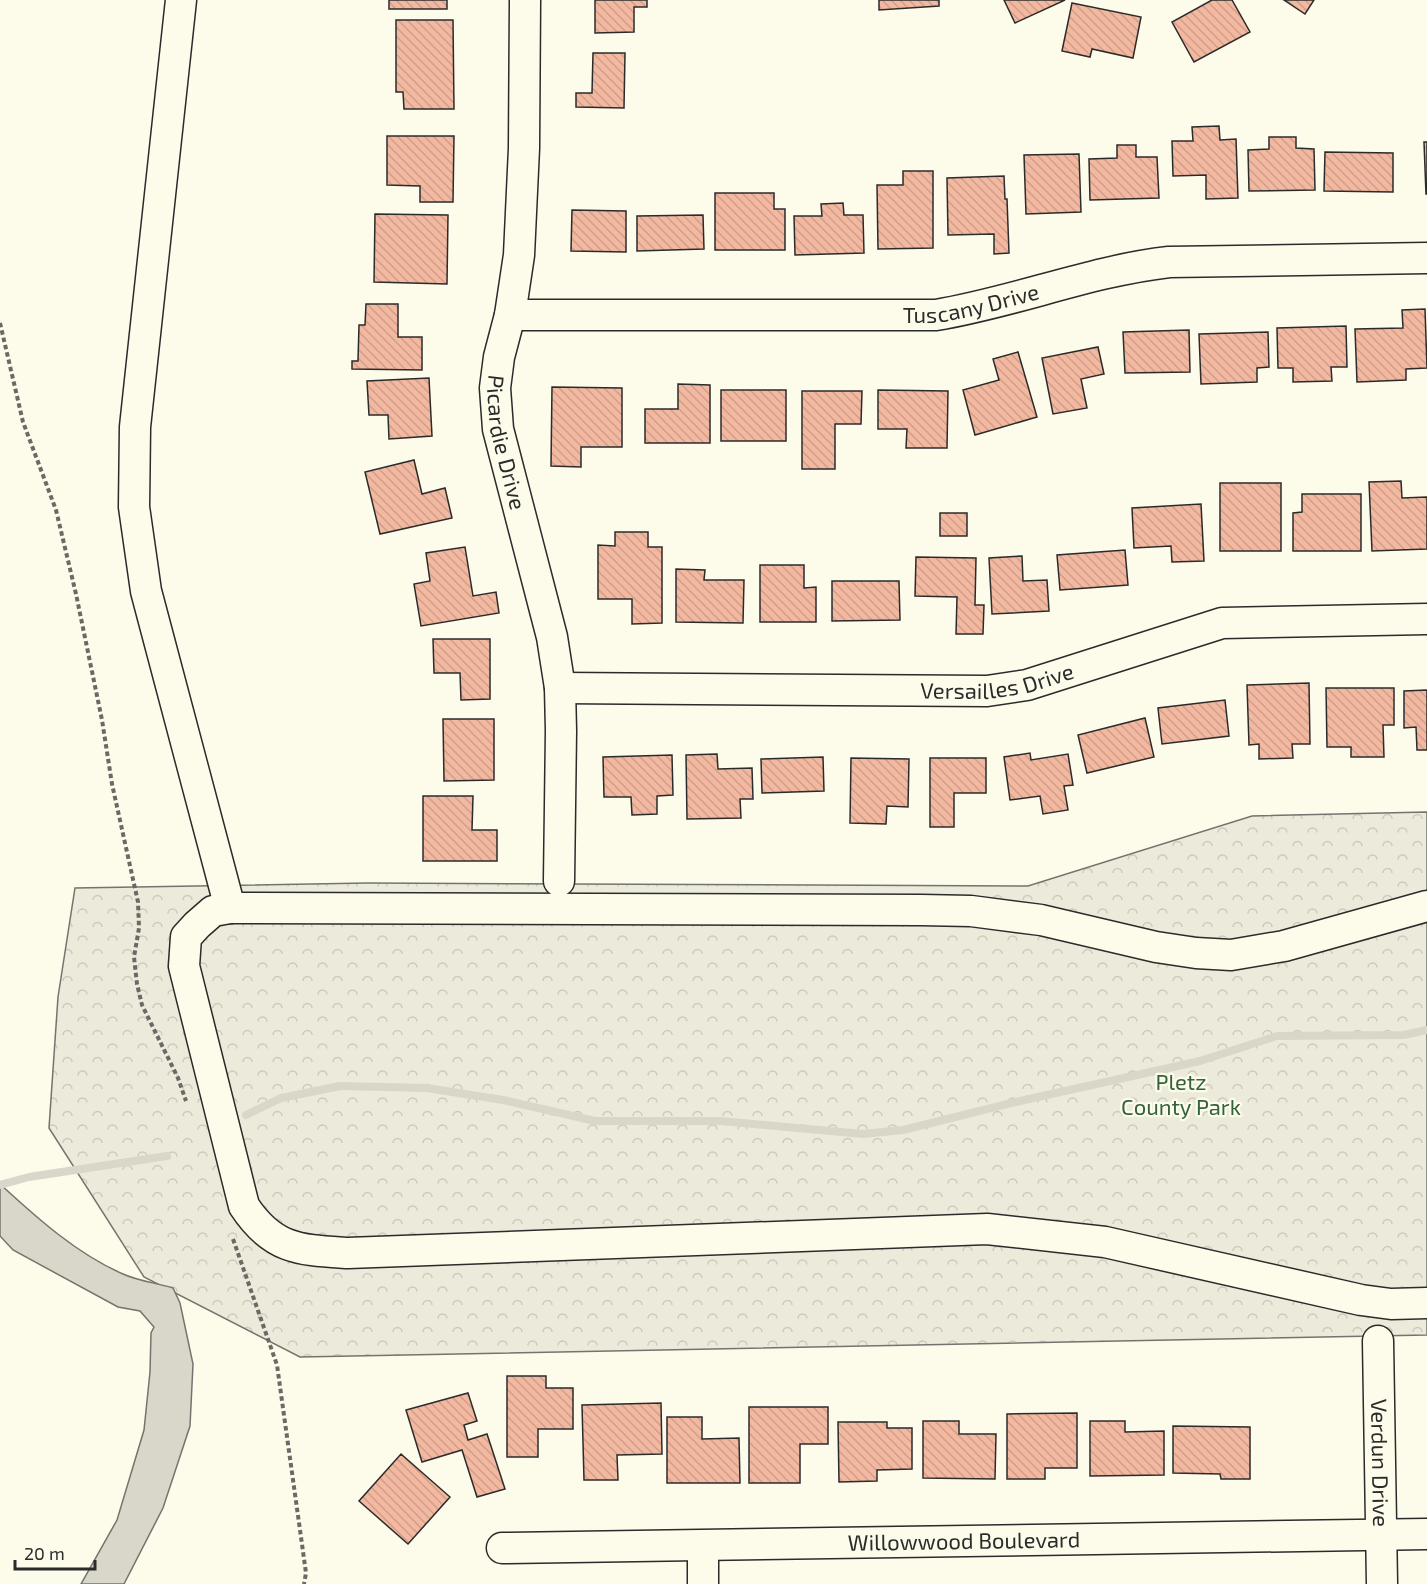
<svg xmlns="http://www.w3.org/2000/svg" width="1427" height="1584" viewBox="0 0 1427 1584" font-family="'Exo 2',sans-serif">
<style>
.forest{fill:url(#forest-crowns);stroke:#74746e;stroke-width:1.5}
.water{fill:#d8d7c9;stroke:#74746e;stroke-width:1.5}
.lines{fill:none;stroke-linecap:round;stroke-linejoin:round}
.stream{stroke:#d8d7c9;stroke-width:8}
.building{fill:url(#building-back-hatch);stroke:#2b2b2b;stroke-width:1.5}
.minor-casing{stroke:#2b2b2b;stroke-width:33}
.path{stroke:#6a6964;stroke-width:4;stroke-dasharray:4.5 3;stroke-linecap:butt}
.minor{stroke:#fdfbea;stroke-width:30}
.labels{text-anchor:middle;stroke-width:4.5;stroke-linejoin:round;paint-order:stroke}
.street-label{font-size:22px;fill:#2b2b2b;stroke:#fdfbea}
.park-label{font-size:22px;fill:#34623c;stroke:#fdfbea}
</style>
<defs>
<pattern id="forest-crowns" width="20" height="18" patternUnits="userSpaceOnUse" patternTransform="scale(1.5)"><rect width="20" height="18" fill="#ecebdb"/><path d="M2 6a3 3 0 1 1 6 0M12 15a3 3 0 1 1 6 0" fill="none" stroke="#cbcabc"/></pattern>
<pattern id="building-back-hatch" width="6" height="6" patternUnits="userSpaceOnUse" patternTransform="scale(1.5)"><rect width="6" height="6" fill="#f2b8a0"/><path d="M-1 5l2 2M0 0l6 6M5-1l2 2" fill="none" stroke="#d09e8a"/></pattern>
</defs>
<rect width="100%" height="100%" fill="#fdfbea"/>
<path class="forest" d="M 1427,812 L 1427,1335 L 300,1357 L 144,1277 L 49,1128 L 58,997 L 75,888 L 368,883 L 1028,886 L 1252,816 Z"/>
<path class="water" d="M 0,1184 C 37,1218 77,1254 123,1274 C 138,1281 157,1283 173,1288 L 180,1303 L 193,1364 L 190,1426 L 163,1508 L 124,1584 L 81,1584 L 117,1520 L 144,1430 L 150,1372 L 151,1333 L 154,1327 L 140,1311 L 118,1307 L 13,1250 L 0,1236 Z"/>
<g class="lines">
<path class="stream" d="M 246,1115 L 281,1098 L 340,1086 L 427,1088 L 503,1100 L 595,1121 L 721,1121 L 863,1134 L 903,1130 L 1020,1101 L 1200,1061 L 1277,1036 L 1404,1035 L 1427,1030
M 0,1185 L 29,1177 L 167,1156"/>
</g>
<path class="building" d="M 389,0 L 447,0 L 447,9 L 389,9 Z
M 595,0 L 647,0 L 647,7 L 634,7 L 634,32 L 595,33 Z
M 879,0 L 939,0 L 939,6 L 879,10 Z
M 1004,0 L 1065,0 L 1015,23 Z
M 1212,0 L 1232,0 L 1250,32 L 1194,62 L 1172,22 Z
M 1284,0 L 1314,0 L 1305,14 Z
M 1072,3 L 1141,17 L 1133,58 L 1092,49 L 1090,57 L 1062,51 Z
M 396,20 L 453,20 L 454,109 L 404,109 L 403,92 L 396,92 Z
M 593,53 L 625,53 L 624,108 L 576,107 L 576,93 L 592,93 Z
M 1219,126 L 1220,140 L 1236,139 L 1238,198 L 1206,199 L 1206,175 L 1173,176 L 1172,141 L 1193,141 L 1192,127 Z
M 387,136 L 454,136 L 453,202 L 420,202 L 420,186 L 387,185 Z
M 1269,137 L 1296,137 L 1296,148 L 1314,149 L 1315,190 L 1249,191 L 1248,150 L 1269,149 Z
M 1424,142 L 1427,142 L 1427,194 L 1426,194 Z
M 1117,145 L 1136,145 L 1136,157 L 1157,157 L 1159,198 L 1090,200 L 1089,159 L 1117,158 Z
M 1325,152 L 1393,153 L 1393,192 L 1324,191 Z
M 1079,154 L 1081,212 L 1026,214 L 1024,155 Z
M 903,171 L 933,171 L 933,248 L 878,249 L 877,185 L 903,185 Z
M 1004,176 L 1005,199 L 1007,199 L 1009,253 L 994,254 L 994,234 L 948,235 L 947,178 Z
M 715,193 L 774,193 L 774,209 L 785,209 L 785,250 L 715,250 Z
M 843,203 L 844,215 L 863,215 L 864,253 L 795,255 L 794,216 L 822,216 L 821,204 Z
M 572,210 L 626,211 L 626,252 L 571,251 Z
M 375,214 L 448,215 L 447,284 L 374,282 Z
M 703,215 L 704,249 L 637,251 L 637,216 Z
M 366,304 L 398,304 L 398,337 L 422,337 L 422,370 L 352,369 L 352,361 L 358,361 L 359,325 L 365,325 Z
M 1425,309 L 1427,368 L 1406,369 L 1406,380 L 1357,382 L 1355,329 L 1403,328 L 1402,310 Z
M 1346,326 L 1347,367 L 1331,367 L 1332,381 L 1293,382 L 1293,368 L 1278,368 L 1277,328 Z
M 1189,330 L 1190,372 L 1125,373 L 1123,332 Z
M 1268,332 L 1269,367 L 1257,368 L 1257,382 L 1201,384 L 1199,334 Z
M 1098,347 L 1104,374 L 1081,379 L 1087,408 L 1053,414 L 1042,358 Z
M 1018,352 L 1037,417 L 975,435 L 963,390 L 999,380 L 993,359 Z
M 429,378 L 432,436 L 389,439 L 388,415 L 369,415 L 367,381 Z
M 678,384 L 710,385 L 710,443 L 645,443 L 645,409 L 678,409 Z
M 552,387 L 622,388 L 622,447 L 581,447 L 581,467 L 551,466 Z
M 721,390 L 786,390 L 786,441 L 721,441 Z
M 878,390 L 948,391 L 947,448 L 906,448 L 907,429 L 878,429 Z
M 802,391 L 862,391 L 861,424 L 835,424 L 835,469 L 802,469 Z
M 414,460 L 422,494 L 445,488 L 452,518 L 380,534 L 365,472 Z
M 1401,481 L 1402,498 L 1427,497 L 1427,549 L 1372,551 L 1369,482 Z
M 1220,483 L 1281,483 L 1281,551 L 1220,551 Z
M 1302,494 L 1361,494 L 1361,551 L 1293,551 L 1293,513 L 1302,512 Z
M 1201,504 L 1204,561 L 1172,562 L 1171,546 L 1134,548 L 1132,508 Z
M 940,513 L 967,513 L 967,536 L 940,536 Z
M 615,532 L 648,532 L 648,547 L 662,547 L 662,623 L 632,624 L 632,599 L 598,599 L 598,545 L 615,546 Z
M 465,547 L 473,596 L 496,592 L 499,613 L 421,626 L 414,584 L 430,581 L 426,553 Z
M 1125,550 L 1128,585 L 1060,590 L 1057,555 Z
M 1022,556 L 1023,581 L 1047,580 L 1049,611 L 992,614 L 989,558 Z
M 916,557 L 976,558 L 975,605 L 984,605 L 983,634 L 956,634 L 957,597 L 915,596 Z
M 760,565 L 804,565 L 804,588 L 816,587 L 816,622 L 760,622 Z
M 676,569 L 705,570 L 704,580 L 744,580 L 743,623 L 676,622 Z
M 832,581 L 899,581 L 900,620 L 832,621 Z
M 433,639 L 490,639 L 490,699 L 461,700 L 460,673 L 434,673 Z
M 1309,683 L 1310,744 L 1292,744 L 1293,758 L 1259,759 L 1259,744 L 1249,745 L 1247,685 Z
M 1326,688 L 1394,688 L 1394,725 L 1383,725 L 1384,757 L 1351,757 L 1351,747 L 1327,747 Z
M 1427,690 L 1427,750 L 1417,750 L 1416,727 L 1404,728 L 1404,691 Z
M 1225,700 L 1229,736 L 1162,744 L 1158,708 Z
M 1145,718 L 1154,757 L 1087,773 L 1078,735 Z
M 443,719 L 494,719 L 494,780 L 444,781 Z
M 1030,753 L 1031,760 L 1068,754 L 1073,785 L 1064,786 L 1068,810 L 1043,814 L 1040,796 L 1010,800 L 1004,757 Z
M 717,754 L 718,769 L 752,768 L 753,799 L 740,799 L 741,818 L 687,819 L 686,755 Z
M 672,755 L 673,795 L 657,796 L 657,814 L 632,815 L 631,797 L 604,797 L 603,757 Z
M 823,757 L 824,791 L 762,793 L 761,759 Z
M 851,758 L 909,759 L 908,807 L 887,806 L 886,824 L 850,823 Z
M 930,758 L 986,758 L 986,793 L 954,793 L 954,827 L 930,827 Z
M 423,796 L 473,796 L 472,830 L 497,830 L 497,861 L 423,861 Z
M 507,1376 L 546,1376 L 546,1388 L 573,1388 L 573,1429 L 538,1429 L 538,1457 L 507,1457 Z
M 468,1393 L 477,1421 L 464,1425 L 468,1440 L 487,1434 L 505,1489 L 477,1497 L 462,1450 L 422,1462 L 406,1410 Z
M 661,1403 L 662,1454 L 617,1455 L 618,1480 L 584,1480 L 582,1405 Z
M 749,1407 L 828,1407 L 828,1444 L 800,1444 L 800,1483 L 749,1483 Z
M 1077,1413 L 1077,1468 L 1045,1468 L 1045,1479 L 1007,1479 L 1007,1414 Z
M 667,1417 L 702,1417 L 702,1439 L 739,1438 L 740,1483 L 667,1483 Z
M 923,1421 L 959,1421 L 959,1434 L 996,1434 L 995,1479 L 923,1478 Z
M 1090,1421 L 1125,1421 L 1125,1432 L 1164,1431 L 1164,1475 L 1090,1476 Z
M 838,1422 L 887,1422 L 887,1428 L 912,1428 L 912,1469 L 877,1470 L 877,1481 L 839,1482 Z
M 1173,1426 L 1250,1427 L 1250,1479 L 1221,1479 L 1220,1474 L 1173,1473 Z
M 401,1454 L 450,1497 L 408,1544 L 359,1501 Z"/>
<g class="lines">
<g class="minor-casing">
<g id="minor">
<path d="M 181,0 L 135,427 L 134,507 L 146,591 L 230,908"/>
<path id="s1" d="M 525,0 L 524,148 L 519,255 L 510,315 L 499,357 L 495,388 L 498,429 L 552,637 L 560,688 L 561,731 L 559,881"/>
<path id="s2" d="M 510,315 L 936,315 C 1015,302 1090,271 1169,262 L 1427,258"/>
<path id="s3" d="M 560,688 L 987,691 L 1027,685 L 1222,623 L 1427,619"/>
<path d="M 1427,906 L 1284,946 L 1231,955 L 1196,953 L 1156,947 L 1041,920 L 971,911 L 921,910 L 230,908 L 213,911 L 197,925 L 186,937 L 184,966 L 244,1206 C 273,1250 300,1250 348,1253 L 987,1229 L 1105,1242 L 1361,1300 L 1391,1304 L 1427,1303"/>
<path id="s4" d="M 1378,1341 L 1382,1584"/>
<path d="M 703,1546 L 703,1584"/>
<path id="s5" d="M 502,1548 L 1427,1534"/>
</g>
</g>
<path class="path" d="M 0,323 L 23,422 L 56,510 L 76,594 L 102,720 L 112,784 L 138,902 L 139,928 L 134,957 L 137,984 L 142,1005 L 178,1078 L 186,1101
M 233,1239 L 277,1365 L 306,1573 L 304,1584"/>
<use href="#minor" class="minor"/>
</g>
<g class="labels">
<g class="street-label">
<text dy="8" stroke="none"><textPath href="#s2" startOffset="462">Tuscany Drive</textPath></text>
<text dy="8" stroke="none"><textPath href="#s1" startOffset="446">Picardie Drive</textPath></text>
<text dy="8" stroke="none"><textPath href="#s3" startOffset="438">Versailles Drive</textPath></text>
<text dy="8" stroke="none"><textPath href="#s4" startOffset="122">Verdun Drive</textPath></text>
<text dy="8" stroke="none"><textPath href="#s5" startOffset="462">Willowwood Boulevard</textPath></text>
</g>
<g class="park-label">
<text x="1181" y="1090">Pletz<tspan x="1181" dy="25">County Park</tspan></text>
</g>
</g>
<path d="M15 1560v9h80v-9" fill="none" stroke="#2b2b2b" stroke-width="3"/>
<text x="24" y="1560" font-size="18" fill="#2b2b2b" stroke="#fdfbea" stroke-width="4.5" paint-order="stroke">20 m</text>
</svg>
